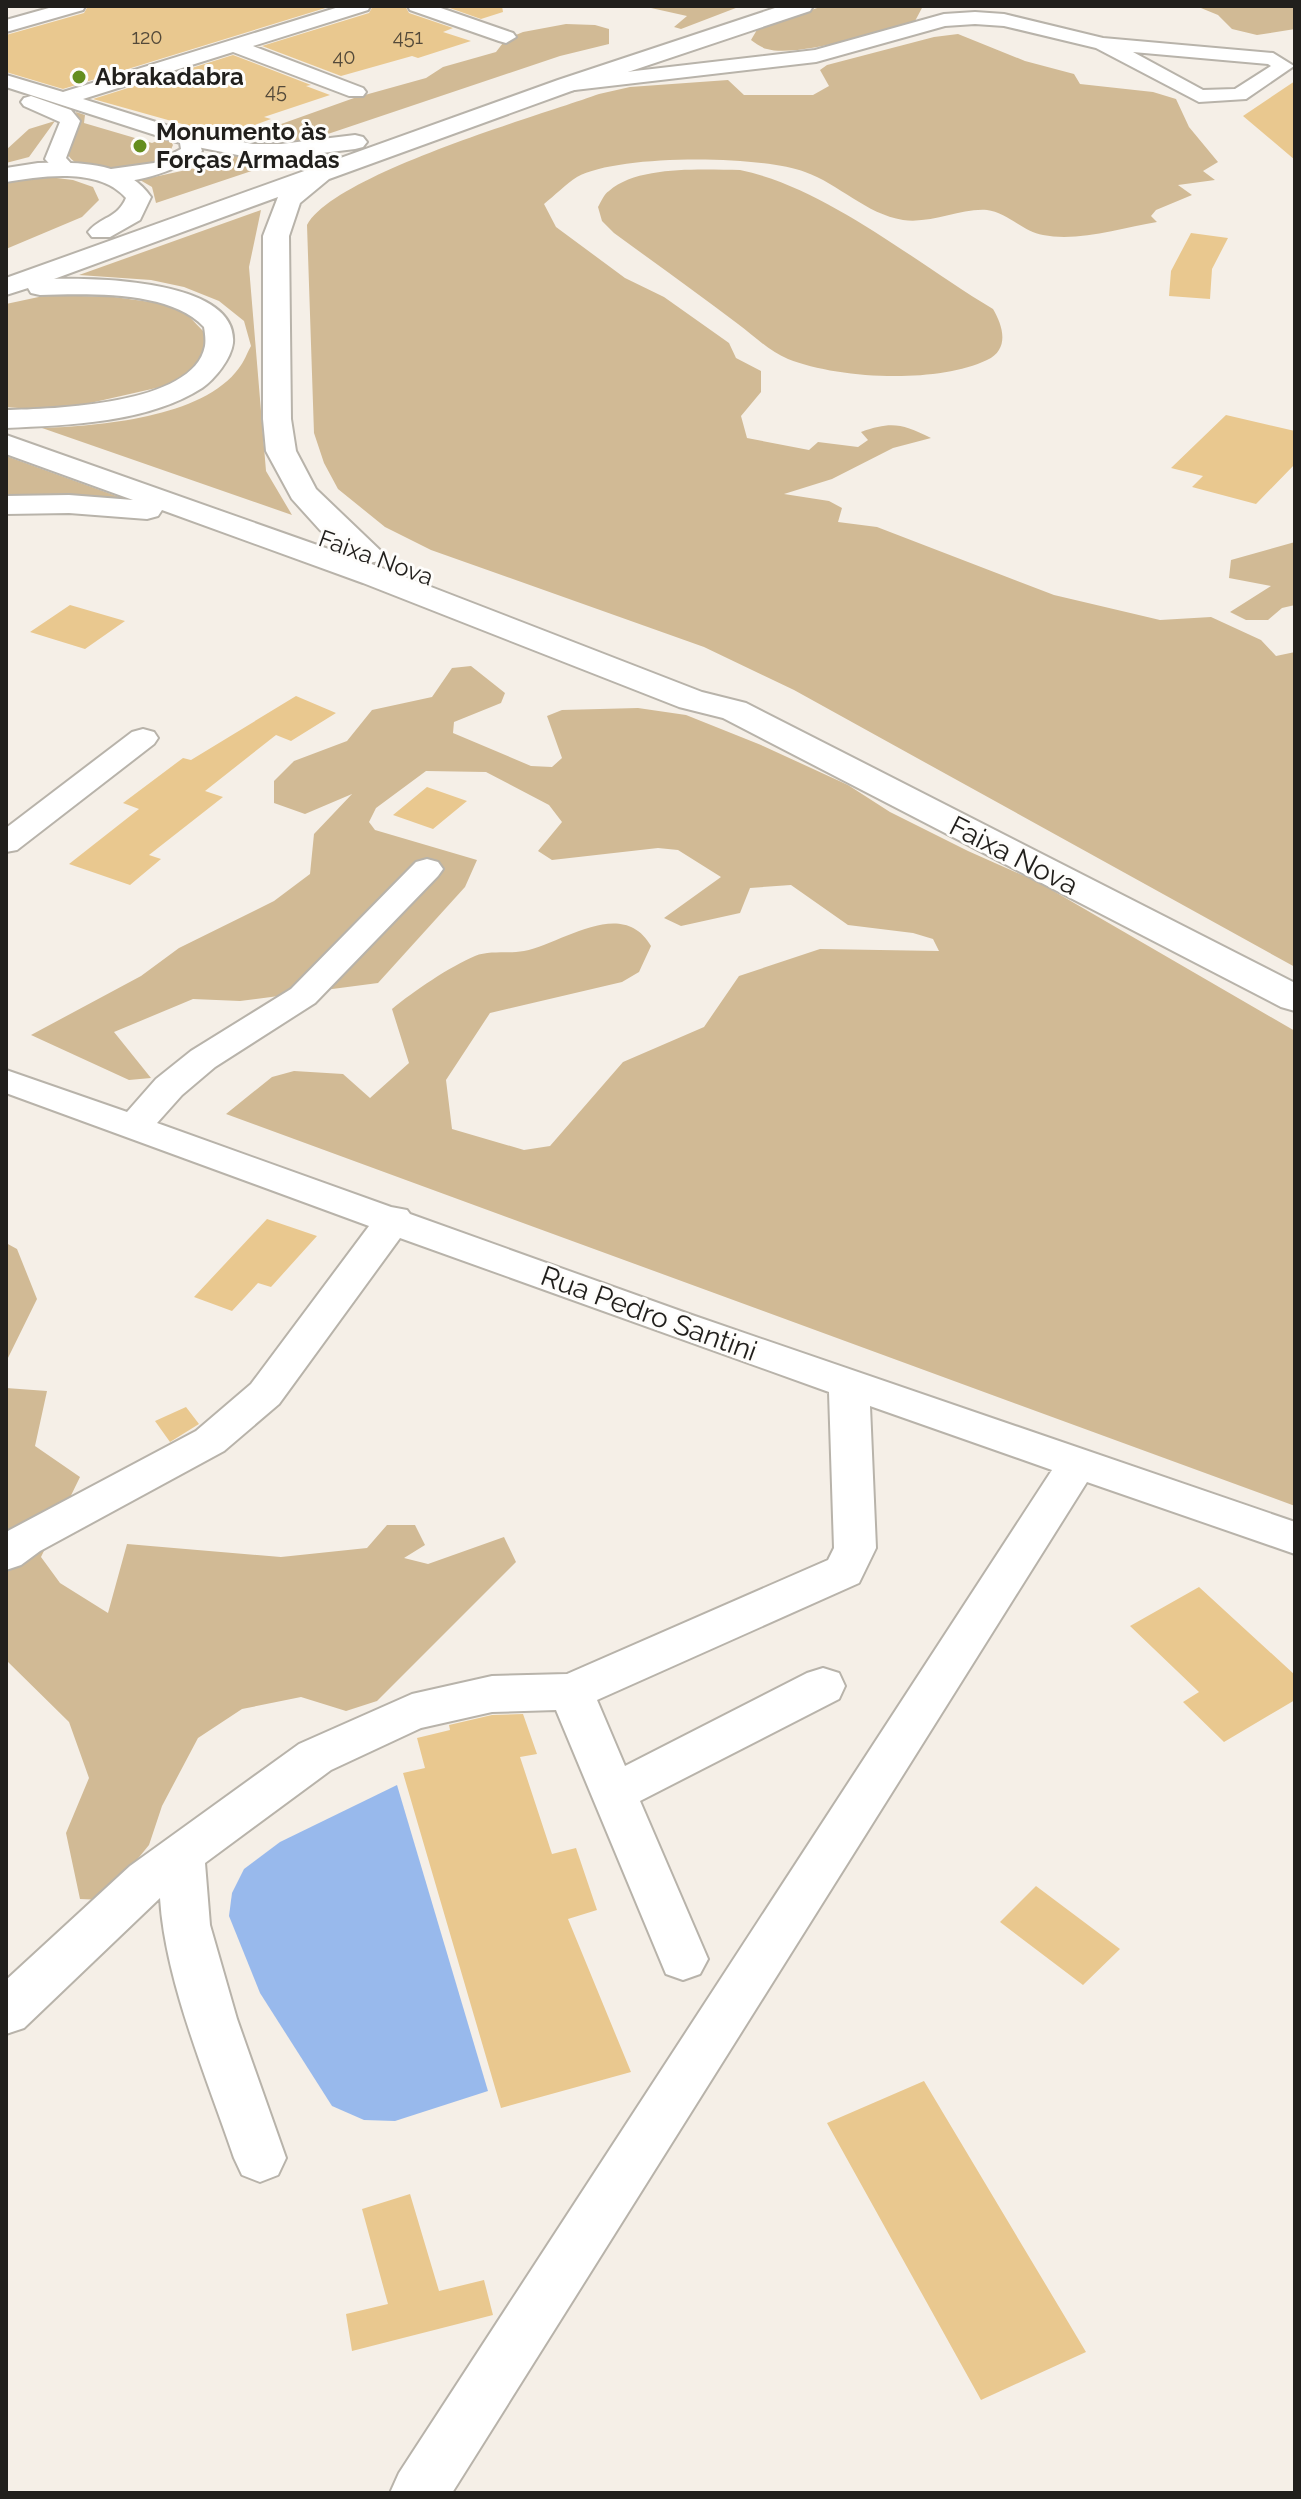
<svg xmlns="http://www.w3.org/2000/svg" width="1301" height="2499" viewBox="0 0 1301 2499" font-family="Raleway,sans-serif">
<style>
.green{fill:#d1ba95}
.water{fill:#98b9ec}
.building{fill:#e9c88f}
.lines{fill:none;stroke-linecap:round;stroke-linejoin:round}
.minor-casing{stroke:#b8b3aa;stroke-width:4}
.highway-casing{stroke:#b8b3aa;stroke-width:4}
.minor{fill:#fff;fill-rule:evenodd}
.highway{fill:#fff;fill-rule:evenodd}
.poi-dot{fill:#648e1f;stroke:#fefdfb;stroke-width:3}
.labels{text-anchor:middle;stroke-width:6;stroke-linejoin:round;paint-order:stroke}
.far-number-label{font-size:20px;fill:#534939}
.far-poi-label{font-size:24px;font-weight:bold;fill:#211f1c;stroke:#fefdfb;text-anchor:start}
.far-street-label{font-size:24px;fill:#211f1c;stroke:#fefdfb}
.street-label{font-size:28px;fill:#211f1c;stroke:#fefdfb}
</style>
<rect width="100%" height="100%" fill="#f5efe7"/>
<path class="green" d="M 656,6 L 741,6 L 681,29 L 674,27 L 687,16 L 651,8 Z
M 823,6 L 923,6 L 914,23 C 881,31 797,58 767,49 C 762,48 755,43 751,40 L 758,28 Z
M 1196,6 L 1295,6 L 1295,29 L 1257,35 L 1232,29 L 1218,15 Z
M 566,24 L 595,25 L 609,29 L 609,44 L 560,56 L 310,140 L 287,141 L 256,133 L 354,98 L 426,78 L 443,67 L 496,52 L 506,39 L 523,32 Z
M 958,34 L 1025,61 L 1074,74 L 1080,84 L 1153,92 L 1176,99 L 1189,127 L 1218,162 L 1203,171 L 1215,180 L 1178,185 L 1192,195 L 1156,210 L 1151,216 L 1157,222 C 1122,228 1078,242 1043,235 C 1024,232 1006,212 987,210 C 960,208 932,224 903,220 C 866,214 839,184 805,172 C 760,155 618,154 577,177 C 566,184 554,196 544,204 L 556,227 L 625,278 L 664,297 L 729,343 L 736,358 L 761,371 L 761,392 L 741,416 L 747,438 L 809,450 L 818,442 L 858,447 L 868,440 L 861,432 C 892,421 902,424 931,438 L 893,448 L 832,479 L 784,494 L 829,501 L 842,508 L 838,522 L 877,527 L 1054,595 L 1160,620 L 1211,617 L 1261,640 L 1276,656 L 1295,652 L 1295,967 L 794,690 L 704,647 L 431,550 L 385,527 L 338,489 L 324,463 L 314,433 L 307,225 C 335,174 538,116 599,94 L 630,87 L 728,80 L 744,95 L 813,95 L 829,86 L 820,70 L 827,65 L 934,37 Z
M 76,112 L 85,115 L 84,123 L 152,143 L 162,139 L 170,140 L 173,145 L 169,154 C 149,169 84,181 68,155 L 79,127 Z
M 55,121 L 29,157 L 6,163 L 6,150 L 29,129 Z
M 227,152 L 281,161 L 156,203 L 152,187 L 140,180 L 200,167 Z
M 740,170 C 827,188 916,263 993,309 C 1003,326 1010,349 987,360 C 936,384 839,379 788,359 C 770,352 753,335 738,324 C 697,293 655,263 614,233 L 602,221 L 598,207 C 601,202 604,194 609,191 C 639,165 703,170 740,170 Z
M 40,176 L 73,180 L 93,187 L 99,200 L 82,217 L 6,249 L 6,181 Z
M 261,210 L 249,267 L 266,471 L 292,515 L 42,428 C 98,426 203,418 239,368 C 244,362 247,353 251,346 L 244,321 L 219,301 L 184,287 L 151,280 L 79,275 Z
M 48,295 L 114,297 L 179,306 L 203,331 L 209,345 L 200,367 L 165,386 L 55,411 L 6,407 L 6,304 Z
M 6,456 L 133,502 L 6,500 Z
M 1295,542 L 1295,605 L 1282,608 L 1268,620 L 1246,620 L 1230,612 L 1271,586 L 1229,578 L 1231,560 Z
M 471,666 L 505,693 L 501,703 L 454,722 L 453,733 L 531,766 L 552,767 L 562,758 L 547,716 L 562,710 L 638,708 L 686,715 L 761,745 L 848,785 L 890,812 L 968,851 L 1038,882 L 1295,1031 L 1295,1506 L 226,1114 L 272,1077 L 294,1071 L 343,1074 L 370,1098 L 409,1063 L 392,1009 C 414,991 449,967 475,956 C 489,950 508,954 524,951 C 562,944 622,896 651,946 L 639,972 L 622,982 L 490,1013 L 446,1080 L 452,1129 L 524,1150 L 550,1146 L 623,1062 L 704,1027 L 739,976 L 820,949 L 939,951 L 933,939 L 913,933 L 848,925 L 791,885 L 750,888 L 740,913 L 681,926 L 664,918 L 721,877 L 678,850 L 658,848 L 552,860 L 538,851 L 562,822 L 549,805 L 486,772 L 426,771 L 376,808 L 369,822 L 375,830 L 477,860 L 465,887 L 378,983 L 240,1001 L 193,999 L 114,1032 L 151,1078 L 129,1080 L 31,1035 L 141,976 L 179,948 L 274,901 L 310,874 L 314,834 L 352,794 L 305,814 L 274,803 L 274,781 L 294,761 L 347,741 L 372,710 L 432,697 L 452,668 Z
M 6,1243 L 17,1249 L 37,1299 L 6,1362 Z
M 6,1388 L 47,1391 L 35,1446 L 80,1477 L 41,1557 L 60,1583 L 108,1613 L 127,1544 L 281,1557 L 367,1548 L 387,1525 L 415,1525 L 425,1545 L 404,1558 L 428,1564 L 504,1537 L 516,1562 L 377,1701 L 346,1711 L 301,1697 L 242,1709 L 198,1738 L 162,1806 L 149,1845 L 104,1900 L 80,1899 L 66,1833 L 89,1778 L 69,1722 L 6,1660 Z"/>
<path class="water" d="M 397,1785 L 488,2091 L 395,2121 L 364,2120 L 332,2106 L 260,1993 L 229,1916 L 232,1893 L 244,1869 L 280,1842 Z"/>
<path class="building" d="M 88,6 L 332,6 L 63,89 L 6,72 L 6,35 L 84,13 Z
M 373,6 L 405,6 L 409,13 L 453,28 L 443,32 L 471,41 L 418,58 L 412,56 L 341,76 L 262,46 L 369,13 Z
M 444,6 L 502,6 L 503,12 L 481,19 Z
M 233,55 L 311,85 L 306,86 L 330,95 L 264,117 L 271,119 L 225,136 L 93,99 Z
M 1295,81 L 1295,160 L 1243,116 Z
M 1191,233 L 1228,238 L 1212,269 L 1210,299 L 1169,296 L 1171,271 Z
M 1226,415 L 1295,431 L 1295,464 L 1256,504 L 1192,487 L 1203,476 L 1171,468 Z
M 70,605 L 125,621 L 85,649 L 30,632 Z
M 296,696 L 336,713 L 291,741 L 276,735 L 205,791 L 223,797 L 149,855 L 161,859 L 130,885 L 69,864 L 139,809 L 123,803 L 183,758 L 191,760 Z
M 427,787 L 467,801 L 433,829 L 393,815 Z
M 267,1219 L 317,1236 L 271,1287 L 258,1283 L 232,1311 L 194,1297 Z
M 186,1407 L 199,1424 L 170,1442 L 155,1421 Z
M 1199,1587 L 1295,1675 L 1295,1700 L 1224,1742 L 1183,1702 L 1199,1692 L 1130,1626 Z
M 523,1714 L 537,1754 L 520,1757 L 552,1854 L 576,1848 L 597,1910 L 568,1919 L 631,2072 L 501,2108 L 403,1773 L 425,1768 L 417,1738 L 450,1730 L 449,1725 L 492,1715 Z
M 1036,1886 L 1120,1949 L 1083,1985 L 1000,1922 Z
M 924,2081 L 1086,2352 L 981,2400 L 827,2123 Z
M 410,2194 L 439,2291 L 484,2280 L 493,2315 L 352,2351 L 346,2314 L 388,2304 L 362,2209 Z"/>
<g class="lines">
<g class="minor-casing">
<path id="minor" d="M 56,6 L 85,6 L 83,10 L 6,32 L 6,20 Z
M 342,6 L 370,6 L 368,10 L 253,46 L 363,88 L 366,92 L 363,96 L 349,96 L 233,52 L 83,99 L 197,135 L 202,151 C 188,169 109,194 93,176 L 104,170 L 154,163 L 181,149 L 180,143 L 6,87 L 6,75 L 63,92 Z
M 408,6 L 435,6 L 513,33 L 516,37 L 506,43 L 499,41 L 410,10 Z
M 975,12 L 1004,14 L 1103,38 L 1273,53 L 1294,66 L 1246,99 L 1199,102 L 1096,48 L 1004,26 L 975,24 L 945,26 L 816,62 L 566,91 L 556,85 L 566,79 L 815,50 L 944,14 ZM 1133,52 L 1268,64 L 1271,66 L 1235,89 L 1203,90 Z
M 31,96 L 71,110 L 80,121 L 66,158 L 76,169 L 72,173 L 58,173 L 45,159 L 60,122 L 24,106 L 21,102 L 24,98 Z
M 143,729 L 154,732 L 158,738 L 154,744 L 17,850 L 6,852 L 6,828 L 132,732 Z
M 427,859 L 438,862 L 443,869 L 438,876 L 315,1003 L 215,1067 L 182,1095 L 157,1123 L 391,1207 L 407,1210 L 410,1214 L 689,1314 L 1295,1522 L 1295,1554 L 1087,1482 L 452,2493 L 390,2493 L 399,2473 L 1052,1470 L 870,1406 L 876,1548 L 859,1583 L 597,1700 L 625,1766 L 807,1673 L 823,1668 L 839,1673 L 845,1686 L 839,1699 L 640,1801 L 708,1959 L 700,1974 L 683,1980 L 666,1974 L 556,1710 L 492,1712 L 421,1728 L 331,1770 L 205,1863 L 210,1925 L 237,2019 L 286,2158 L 278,2175 L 260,2182 L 242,2175 L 234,2158 C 207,2078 165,1981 160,1898 L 24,2028 L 6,2034 L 6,1980 L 130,1866 L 299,1744 L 412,1694 L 492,1676 L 567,1674 L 828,1560 L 834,1548 L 829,1392 L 400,1238 L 279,1404 L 224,1451 L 40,1551 L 21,1565 L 6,1570 L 6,1532 L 196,1431 L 251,1384 L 369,1226 L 6,1093 L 6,1070 L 127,1112 L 156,1079 L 191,1051 L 291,989 L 416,862 Z"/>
</g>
<g class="highway-casing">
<path id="highway" d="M 781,6 L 813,6 L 810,11 L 574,90 L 329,179 L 300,203 L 289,236 L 291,419 L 296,451 L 316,489 L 384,554 L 379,561 L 369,563 L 702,692 L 746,703 L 1295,983 L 1295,1011 L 1281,1007 L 723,718 L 679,707 L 363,583 L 162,510 L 158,516 L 147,519 L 69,513 L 6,514 L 6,496 L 69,495 L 133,500 L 6,454 L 6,435 L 354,558 L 320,530 L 292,499 L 266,451 L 263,419 L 263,236 L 278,197 L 54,279 C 97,278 238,280 233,343 C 231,359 215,379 202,388 C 147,423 70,425 6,428 L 6,410 C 52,409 194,405 205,346 C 206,340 205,333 204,327 C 169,290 88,294 40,295 L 31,293 L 28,288 L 6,295 L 6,278 L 558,80 Z
M 190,132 L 253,144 L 281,144 L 355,135 L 363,137 L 367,142 L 363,147 L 355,149 L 281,158 L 253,158 L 182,144 L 178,139 L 182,134 Z
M 38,163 C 77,162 127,161 151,197 L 140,220 L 110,237 L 92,237 L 88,232 C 101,216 117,219 126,198 C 99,167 42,176 6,182 L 6,168 Z"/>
</g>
<use href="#minor" class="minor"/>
<use href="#highway" class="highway"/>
</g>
<g class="poi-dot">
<circle cx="79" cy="77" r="8"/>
<circle cx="140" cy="146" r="8"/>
</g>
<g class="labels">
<g class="far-number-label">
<text x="147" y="44">120</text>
<text x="408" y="44">451</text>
<text x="344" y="64">40</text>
<text x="276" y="98">45</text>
</g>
<g class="far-poi-label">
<text x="95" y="85">Abrakadabra</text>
<text x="156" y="140">Monumento às<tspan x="156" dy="28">Forças Armadas</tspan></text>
</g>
<g class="far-street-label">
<text transform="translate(376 558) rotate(20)" y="8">Faixa Nova</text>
</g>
<g class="street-label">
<text transform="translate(1014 855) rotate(27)" y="10">Faixa Nova</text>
<text transform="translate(649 1313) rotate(20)" y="10">Rua Pedro Santini</text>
</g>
</g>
<rect width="1301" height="2499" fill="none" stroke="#211f1c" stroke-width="16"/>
</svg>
